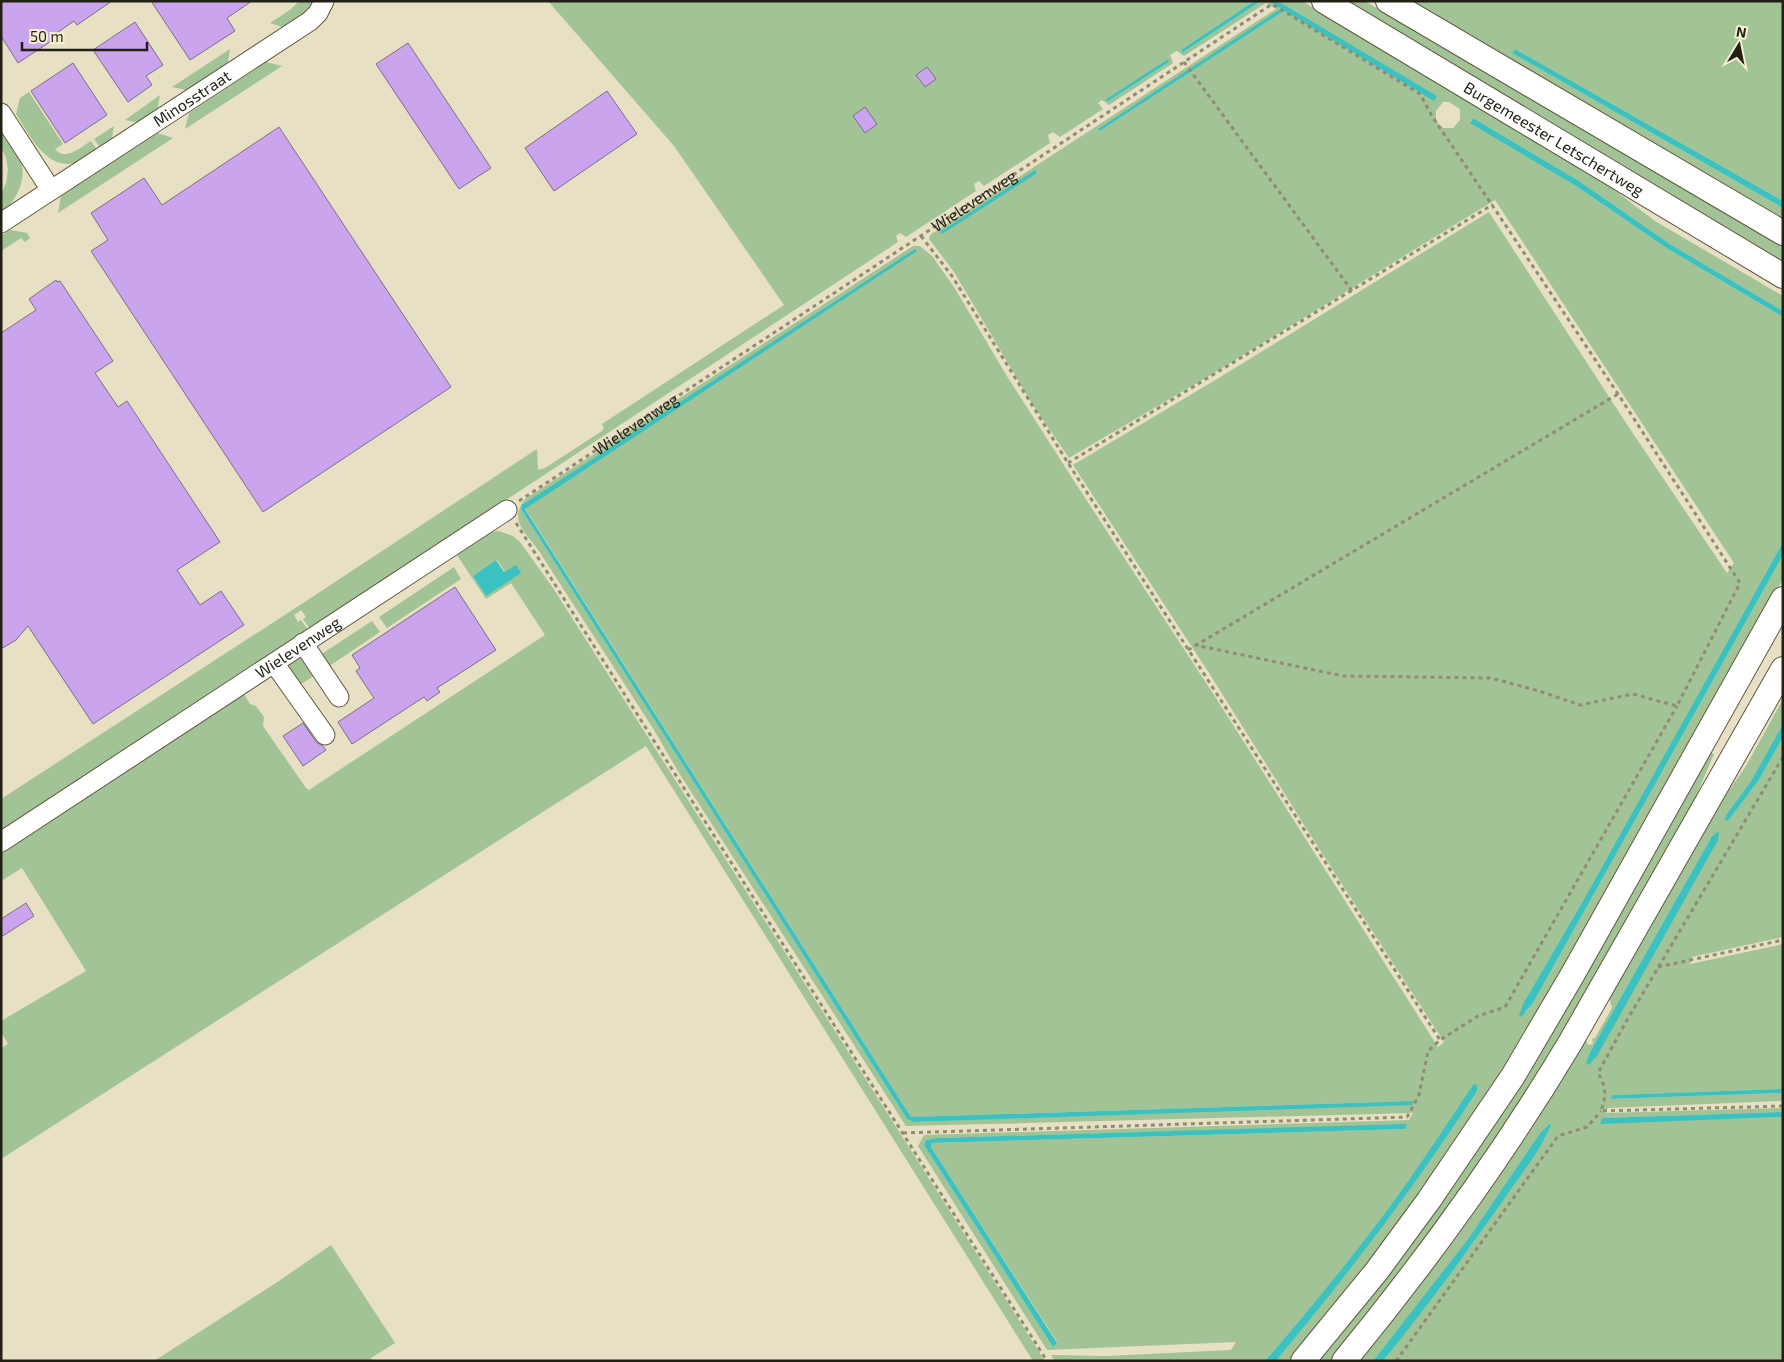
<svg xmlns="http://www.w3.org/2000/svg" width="1784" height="1362" viewBox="0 0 1784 1362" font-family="'Exo 2',sans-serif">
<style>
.green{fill:#a1c395;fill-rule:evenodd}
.water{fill:#3cc1c1}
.building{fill:#cba4ee;stroke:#7b6e86}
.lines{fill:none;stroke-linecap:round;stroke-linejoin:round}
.minor-casing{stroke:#5f583f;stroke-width:21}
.major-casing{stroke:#5f583f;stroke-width:26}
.path{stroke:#908a76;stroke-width:3;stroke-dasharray:4 4;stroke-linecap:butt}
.minor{stroke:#fff;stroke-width:19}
.major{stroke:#fff;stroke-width:24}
.labels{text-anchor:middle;stroke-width:5;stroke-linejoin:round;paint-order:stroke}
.street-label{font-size:16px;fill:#221f14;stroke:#f6eed0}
</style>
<rect width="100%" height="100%" fill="#e8e0c4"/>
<path class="green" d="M 299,1 L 313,1 L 304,15 L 285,28 L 270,23 L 291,9 Z
M 548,1 L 1254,1 L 1181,50 L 1182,53 L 1261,1 L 1268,1 L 1434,100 L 1436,96 L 1278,1 L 1302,1 L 1596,176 L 1655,221 L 1783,296 L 1783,311 L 1670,244 L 1579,181 L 1473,118 L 1470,122 L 1576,186 L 1668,249 L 1783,317 L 1783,542 L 1584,899 L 1524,1002 L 1526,1012 L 1533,1003 L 1783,555 L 1783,579 L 1558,981 L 1514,1056 L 1441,1167 L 1327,1318 L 1291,1361 L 1276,1361 C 1347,1274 1416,1186 1477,1091 L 1477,1085 L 1472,1086 C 1445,1128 1417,1169 1388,1209 C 1349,1261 1308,1311 1265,1361 L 1055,1361 L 1051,1355 L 1106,1356 L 1231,1350 L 1236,1342 L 1047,1350 L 918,1146 L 924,1135 L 1409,1120 L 1413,1113 L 906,1126 L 679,773 L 654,730 L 539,551 C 526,533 508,521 525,499 L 913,246 L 920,246 L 932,256 L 954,287 L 1005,373 L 1076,484 L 1214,695 L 1438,1047 L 1444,1042 L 1313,839 L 1209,673 L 1073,465 L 1217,379 L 1489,212 L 1628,426 L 1727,573 L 1734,563 L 1495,200 L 1214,373 L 1069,458 L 1031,402 L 954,272 L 929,239 L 930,235 L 1276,9 L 1266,3 L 1184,56 L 1177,51 L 1170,55 L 1173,63 L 1109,105 L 1102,100 L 1098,103 L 1103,109 L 1060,137 L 1053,132 L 1048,135 L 1050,143 L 984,186 L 979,181 L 974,184 L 976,191 L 906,237 L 900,233 L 896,236 L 898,242 L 310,629 L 303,619 L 306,617 L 301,610 L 294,615 L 298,622 L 301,620 L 308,630 L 1,831 L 1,799 L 297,607 L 537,449 L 538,470 L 545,468 L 602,431 L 604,428 L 602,424 L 784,305 L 674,146 ZM 1281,12 L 1100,131 L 1099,129 ZM 1168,59 L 1169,62 L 1107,102 L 1105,101 ZM 1443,102 L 1449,102 L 1460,109 L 1460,120 L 1453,128 L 1443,128 L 1436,121 L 1436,111 ZM 917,251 L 525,508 L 911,1117 L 1413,1101 L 1240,1110 L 913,1122 L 907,1119 L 521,509 ZM 1407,1125 L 1404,1129 L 931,1143 L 931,1147 L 1057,1342 L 1053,1347 L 924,1145 L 927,1140 L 938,1138 Z
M 1337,1 L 1365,1 L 1485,73 L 1783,242 L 1783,266 Z
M 1400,1 L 1783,1 L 1783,201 L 1515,49 L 1512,53 L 1783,208 L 1783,221 Z
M 230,49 L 227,67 L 190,91 L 172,87 Z
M 266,62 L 282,66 L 185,129 L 189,113 Z
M 29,92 L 63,144 L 55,149 C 65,162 81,147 91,141 L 98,151 C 92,154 86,159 80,161 C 48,175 30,135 16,114 L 20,98 Z
M 160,95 L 157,112 L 141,123 L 125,120 Z
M 1,123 C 8,135 18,149 21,162 C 27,181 15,202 1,214 L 1,194 L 6,183 L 8,170 L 6,158 L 1,147 Z
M 114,126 L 111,143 L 101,149 L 94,139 Z
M 157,133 L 173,138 L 58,213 L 61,196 Z
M 10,230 L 27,233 L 30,238 L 25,242 L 21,238 L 1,251 L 1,236 Z
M 498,531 L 513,536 L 520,542 L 553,588 L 1045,1361 L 1033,1361 L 646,746 L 1,1159 L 1,1048 L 8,1044 L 1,1032 L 1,1021 L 86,971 L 22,868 L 1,881 L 1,850 L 242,691 L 250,704 L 256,706 L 264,717 L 263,726 L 306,788 L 309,790 L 324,780 L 545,635 L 511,583 L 486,599 L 455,552 L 487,532 ZM 496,560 L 497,560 L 505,572 L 516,566 L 486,596 L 473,576 Z
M 454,567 L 461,579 L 387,628 L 379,617 Z
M 372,621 L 380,632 L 328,667 L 320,655 Z
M 301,653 L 318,673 L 297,687 L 282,665 Z
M 1783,699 L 1783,724 L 1751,781 L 1726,815 L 1728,821 L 1759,780 L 1783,737 L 1783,937 L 1692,957 L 1690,964 L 1783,944 L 1783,1089 L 1613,1095 L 1610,1099 L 1783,1093 L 1783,1101 L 1608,1108 L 1604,1113 L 1783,1108 L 1783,1112 L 1603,1118 L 1600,1123 L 1783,1117 L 1783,1361 L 1383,1361 L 1473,1243 L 1546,1136 L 1550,1125 L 1549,1124 L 1540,1133 L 1468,1239 L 1384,1347 L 1373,1361 L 1358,1361 L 1583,1041 L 1586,1040 L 1588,1045 L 1593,1044 L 1592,1039 L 1595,1038 L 1612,1008 L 1609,996 L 1701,830 L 1746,766 ZM 1717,832 L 1586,1064 L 1590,1052 L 1712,836 Z
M 1708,751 L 1714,754 L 1685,822 L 1575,1018 L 1493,1148 L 1333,1361 L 1316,1361 Z
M 331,1245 L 395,1343 L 371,1358 L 372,1361 L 154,1361 L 276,1283 Z"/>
<path class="water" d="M 1254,1 L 1261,1 L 1182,53 L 1181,50 Z
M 1268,1 L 1278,1 L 1437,96 L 1434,101 Z
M 1279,10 L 1282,12 L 1100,131 L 1098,129 Z
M 1515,49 L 1783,201 L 1783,208 L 1512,53 Z
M 1168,59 L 1169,62 L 1107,102 L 1105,100 Z
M 1473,118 L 1579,181 L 1670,244 L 1783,311 L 1783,317 L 1668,249 L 1576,186 L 1470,123 Z
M 1035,170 L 1037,173 L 942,234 L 940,232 Z
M 915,249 L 917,251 L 525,509 L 911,1117 L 1414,1101 L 1412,1105 L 913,1122 L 907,1119 L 521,509 L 522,505 Z
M 1783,542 L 1783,555 L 1533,1003 L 1521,1017 L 1519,1016 L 1524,1002 L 1584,899 Z
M 496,560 L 504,572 L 516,565 L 521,573 L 486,596 L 473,576 Z
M 1783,724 L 1783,737 L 1759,780 L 1728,821 L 1725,820 L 1726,815 L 1751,781 Z
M 1717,832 L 1719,833 L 1718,840 L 1597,1056 L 1589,1065 L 1586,1063 L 1590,1052 L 1712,836 Z
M 1475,1084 L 1477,1085 L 1477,1091 C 1416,1186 1348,1274 1276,1361 L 1265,1361 C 1308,1311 1349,1261 1388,1209 C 1417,1169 1445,1127 1472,1086 Z
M 1783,1089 L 1783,1093 L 1610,1099 L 1613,1095 Z
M 1783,1112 L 1783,1117 L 1600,1124 L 1602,1118 Z
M 1407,1124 L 1405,1129 L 931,1143 L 931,1147 L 1057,1343 L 1053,1347 L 924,1145 L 926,1140 L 938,1138 Z
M 1549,1124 L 1551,1125 C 1540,1152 1520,1175 1504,1199 C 1466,1254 1425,1309 1383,1361 L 1373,1361 L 1468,1239 L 1540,1133 Z"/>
<path class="building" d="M 1,1 L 112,1 L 77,25 L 74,21 L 54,35 L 56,38 L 18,63 L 1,36 Z
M 151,1 L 252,1 L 227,18 L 235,31 L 190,60 Z
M 135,22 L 163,65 L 146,76 L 152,85 L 128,102 L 93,50 Z
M 408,43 L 491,168 L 459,189 L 376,64 Z
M 73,63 L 107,115 L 65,143 L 31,91 Z
M 927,67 L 936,79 L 925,87 L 916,75 Z
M 607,91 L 637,134 L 554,191 L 525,148 Z
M 865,107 L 877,124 L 865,133 L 853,116 Z
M 279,127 L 451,387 L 263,512 L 91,251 L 108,240 L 91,213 L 144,178 L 162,205 Z
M 56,280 L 57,282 L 60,281 L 113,361 L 95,373 L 118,407 L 127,401 L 220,542 L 177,570 L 200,605 L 221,591 L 244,625 L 93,724 L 28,626 L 16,640 L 1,649 L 1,333 L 36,310 L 29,299 Z
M 455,587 L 496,650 L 437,688 L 440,692 L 427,701 L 424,697 L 352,744 L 338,722 L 374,698 L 356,671 L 360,668 L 352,655 Z
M 303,723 L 316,742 L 323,746 L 326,750 L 303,766 L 283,736 Z
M 26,903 L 34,916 L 1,937 L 1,919 Z"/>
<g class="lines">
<g class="minor-casing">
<g id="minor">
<path d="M 1,113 L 51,190"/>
<path id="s2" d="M 1,223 L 310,21 L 318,13 L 324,1"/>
<path d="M 303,643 L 339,697"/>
<path d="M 274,663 L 325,735"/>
<path id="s3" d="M 1,842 L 507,510"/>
</g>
</g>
<g class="major-casing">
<g id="major">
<path id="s4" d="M 1324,1 L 1783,276"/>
<path d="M 1388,1 L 1783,233"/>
<path d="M 1303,1361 L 1376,1272 L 1429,1200 L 1513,1076 L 1574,972 L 1783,599"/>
<path d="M 1344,1361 C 1427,1260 1503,1155 1570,1043 L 1783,669"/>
</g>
</g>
<g class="path">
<path d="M 1184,62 L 1352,291"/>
<path d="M 921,236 L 952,276 L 1068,463 L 1440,1040"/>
<path d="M 1068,463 L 1492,205 L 1618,394 L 1740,583 L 1677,706 L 1633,694 L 1580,705 L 1539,691 L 1491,678 L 1343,676 L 1195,645"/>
<path id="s1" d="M 519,501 L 1272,4 L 1420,94 L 1432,116 L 1492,205"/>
<path d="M 516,523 L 1047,1361"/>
<path d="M 1188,650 L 1618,394"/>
<path d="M 1783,757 L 1627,1020 L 1598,1073 C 1607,1088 1606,1096 1601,1111 L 1783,1106"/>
<path d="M 1658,967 L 1783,940"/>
<path d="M 903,1133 L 1407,1117 L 1419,1095 L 1428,1051 L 1440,1040 L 1478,1016 L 1505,1007 L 1677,706"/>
<path d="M 1396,1361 L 1558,1136 L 1587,1127 L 1601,1111"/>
</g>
<use href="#minor" class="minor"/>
<use href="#major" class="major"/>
</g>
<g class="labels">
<g class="street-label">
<text dy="6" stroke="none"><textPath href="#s2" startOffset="228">Minosstraat</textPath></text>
<text dy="6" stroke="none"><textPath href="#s4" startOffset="268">Burgemeester Letschertweg</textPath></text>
<text dy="6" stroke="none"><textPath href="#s1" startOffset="545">Wielevenweg</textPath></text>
<text dy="6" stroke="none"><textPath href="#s1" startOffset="140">Wielevenweg</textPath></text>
<text dy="6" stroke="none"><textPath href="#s3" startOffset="355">Wielevenweg</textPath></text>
</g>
</g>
<rect width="1784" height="1362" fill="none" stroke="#221f14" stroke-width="5"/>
<g transform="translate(1739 45) rotate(10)" stroke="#f6eed0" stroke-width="4" paint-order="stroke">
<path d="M0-4L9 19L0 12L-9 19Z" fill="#221f14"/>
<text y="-8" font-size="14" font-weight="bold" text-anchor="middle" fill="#221f14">N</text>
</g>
<path d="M22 42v8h125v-8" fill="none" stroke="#221f14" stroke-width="2.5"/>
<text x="30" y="42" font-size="15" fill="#221f14" stroke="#f6eed0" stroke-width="4" paint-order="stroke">50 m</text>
</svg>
